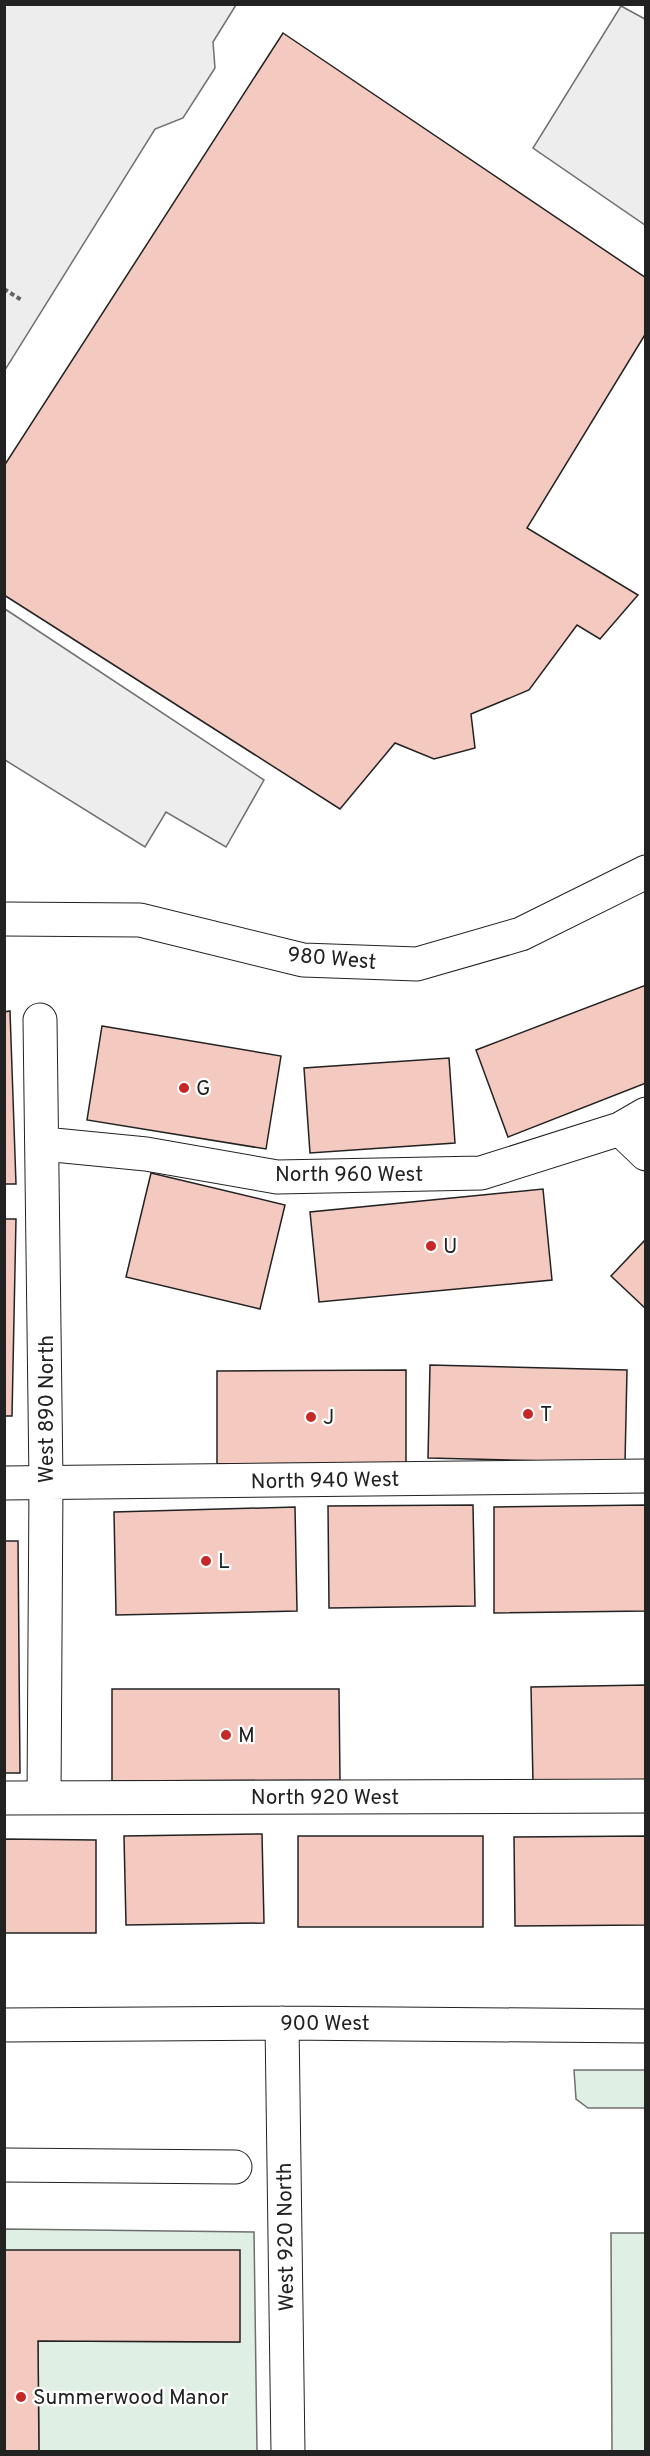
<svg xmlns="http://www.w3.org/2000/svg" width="650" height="2456" viewBox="0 0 650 2456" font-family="Overpass,sans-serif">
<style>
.green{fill:#e0efe3;stroke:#6f6f6f;stroke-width:1.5}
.parking{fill:#ededed;stroke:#6f6f6f;stroke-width:1.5}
.building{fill:#f3c9c0;stroke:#222;stroke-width:1.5}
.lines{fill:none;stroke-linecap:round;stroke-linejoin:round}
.minor-casing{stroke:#222;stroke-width:35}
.path{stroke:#646464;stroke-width:4;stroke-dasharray:4.5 3;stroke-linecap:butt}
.minor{stroke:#fff;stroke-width:33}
.poi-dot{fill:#c62828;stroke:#fff;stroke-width:2}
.labels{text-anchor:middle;stroke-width:4.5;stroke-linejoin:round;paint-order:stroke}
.street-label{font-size:21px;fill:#222;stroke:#fff}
.poi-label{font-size:21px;fill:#222;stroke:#fff;text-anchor:start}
</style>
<rect width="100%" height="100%" fill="#fff"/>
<path class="green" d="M 574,2070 L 645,2070 L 645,2108 L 588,2108 L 576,2099 Z
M 5,2229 L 254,2232 L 257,2451 L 39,2451 L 38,2341 L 240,2342 L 5,2250 Z
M 611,2233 L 645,2233 L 645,2451 L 612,2451 Z"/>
<path class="parking" d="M 5,4 L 236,5 L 213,42 L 215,68 L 183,118 L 155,129 L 5,370 Z
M 621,6 L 645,19 L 645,225 L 533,148 Z
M 5,609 L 264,780 L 226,847 L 166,812 L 145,847 L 5,760 Z"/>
<path class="building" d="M 283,33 L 646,278 L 646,333 L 527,528 L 638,595 L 600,639 L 577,625 L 529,690 L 471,714 L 475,748 L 434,759 L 395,743 L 340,809 L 4,595 L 4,466 Z
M 646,985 L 646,1083 L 508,1137 L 476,1050 Z
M 10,1011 L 16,1184 L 4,1184 L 4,1012 Z
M 102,1026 L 281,1056 L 266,1149 L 87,1120 Z
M 449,1058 L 455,1143 L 310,1153 L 304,1068 Z
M 151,1173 L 285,1205 L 260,1309 L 126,1277 Z
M 543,1189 L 552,1280 L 319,1302 L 310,1212 Z
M 4,1219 L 16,1219 L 12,1416 L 4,1416 Z
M 646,1239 L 646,1309 L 611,1276 Z
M 430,1365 L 627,1370 L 625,1463 L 428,1458 Z
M 406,1370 L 406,1463 L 217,1464 L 217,1371 Z
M 473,1505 L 475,1606 L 329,1608 L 328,1506 Z
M 646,1505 L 646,1611 L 494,1613 L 494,1507 Z
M 295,1507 L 297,1611 L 116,1615 L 114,1512 Z
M 4,1541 L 18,1541 L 20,1773 L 4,1773 Z
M 646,1685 L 646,1781 L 533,1783 L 531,1687 Z
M 112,1689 L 339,1689 L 340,1780 L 112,1781 Z
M 262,1834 L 264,1923 L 126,1925 L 124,1836 Z
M 298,1836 L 483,1836 L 483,1927 L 298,1927 Z
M 646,1836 L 646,1925 L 515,1926 L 514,1837 Z
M 4,1839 L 96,1840 L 96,1933 L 4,1933 Z
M 4,2250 L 240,2250 L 240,2342 L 38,2341 L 39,2452 L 4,2452 Z"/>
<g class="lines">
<g class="minor-casing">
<path id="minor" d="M 4,919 L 140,920 L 303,960 L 417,964 L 521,934 L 646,872
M 40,1020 L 46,1482 L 44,1798
M 620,1129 L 646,1154
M 44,1144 L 146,1154 L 277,1177 L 481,1173 L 620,1129 L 646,1114
M 4,1483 L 646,1476
M 4,1798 L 646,1796
M 282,2023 L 288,2452
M 4,2025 L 282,2023 L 646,2026
M 4,2165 L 235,2167"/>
</g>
<path class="path" d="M 4,289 L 23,301"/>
<use href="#minor" class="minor"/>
</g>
<g class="poi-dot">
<circle cx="184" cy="1088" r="6"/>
<circle cx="431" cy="1246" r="6"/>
<circle cx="528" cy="1414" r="6"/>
<circle cx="311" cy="1417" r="6"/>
<circle cx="206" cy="1561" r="6"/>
<circle cx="226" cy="1735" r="6"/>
<circle cx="21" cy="2397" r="6"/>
</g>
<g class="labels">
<g class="street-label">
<text transform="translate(332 958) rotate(5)" y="7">980 West</text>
<text x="349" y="1181">North 960 West</text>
<text transform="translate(46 1409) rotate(-90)" y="7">West 890 North</text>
<text transform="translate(325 1480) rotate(-1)" y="7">North 940 West</text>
<text x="325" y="1804">North 920 West</text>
<text x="325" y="2030">900 West</text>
<text transform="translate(285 2237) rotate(-91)" y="7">West 920 North</text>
</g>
<g class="poi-label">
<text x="196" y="1095">G</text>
<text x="443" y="1253">U</text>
<text x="540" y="1421">T</text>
<text x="323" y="1424">J</text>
<text x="218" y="1568">L</text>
<text x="238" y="1742">M</text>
<text x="33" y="2404">Summerwood Manor</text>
</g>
</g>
<rect width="650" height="2456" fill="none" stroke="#222222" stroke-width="12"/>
</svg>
